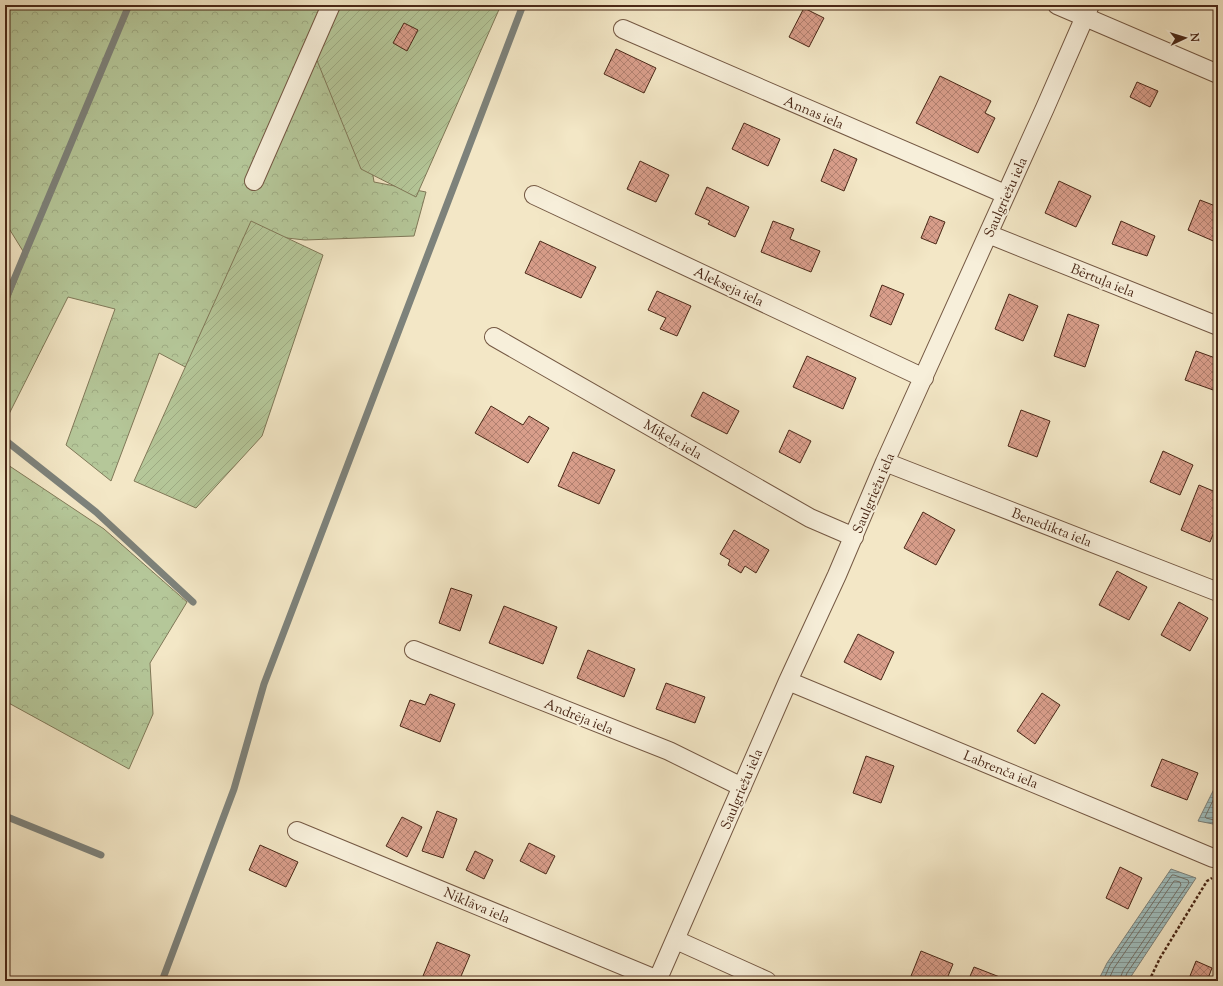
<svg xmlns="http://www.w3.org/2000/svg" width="1223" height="986" viewBox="0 0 1223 986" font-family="'Sorts Mill Goudy',serif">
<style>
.forest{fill:url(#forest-crowns);stroke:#807858}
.garden{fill:url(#garden-furrows);stroke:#807858}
.water{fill:url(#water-rules);stroke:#7d827b}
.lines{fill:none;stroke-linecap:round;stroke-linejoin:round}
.shore{stroke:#74736a;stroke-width:1}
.stream{stroke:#7d827b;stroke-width:7}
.building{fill:url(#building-cross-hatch);stroke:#4a2817}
.street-casing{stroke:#745843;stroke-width:20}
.path{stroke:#4a2817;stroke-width:2.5;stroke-dasharray:3 2;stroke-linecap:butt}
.street{stroke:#f7efda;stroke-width:18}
.labels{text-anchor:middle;stroke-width:4;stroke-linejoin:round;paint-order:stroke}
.street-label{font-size:14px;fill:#4a2817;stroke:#f7efda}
</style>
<defs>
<pattern id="forest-crowns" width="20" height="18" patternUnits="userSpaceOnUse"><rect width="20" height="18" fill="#b5c799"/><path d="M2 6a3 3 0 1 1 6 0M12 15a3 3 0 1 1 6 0" fill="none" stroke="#9dab83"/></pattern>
<pattern id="garden-furrows" width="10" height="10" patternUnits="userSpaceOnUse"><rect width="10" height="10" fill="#b5c799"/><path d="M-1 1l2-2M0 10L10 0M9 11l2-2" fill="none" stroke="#9dab83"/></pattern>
<pattern id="water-rules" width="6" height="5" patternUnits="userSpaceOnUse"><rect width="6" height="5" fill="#9fbebe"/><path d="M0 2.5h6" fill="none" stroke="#849a99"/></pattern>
<pattern id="building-cross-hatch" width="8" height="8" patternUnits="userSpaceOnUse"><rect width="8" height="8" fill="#d99e8b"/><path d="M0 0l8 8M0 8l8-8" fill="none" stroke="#b28171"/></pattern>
</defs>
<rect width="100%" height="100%" fill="#f3e7c6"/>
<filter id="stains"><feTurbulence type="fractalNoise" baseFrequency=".005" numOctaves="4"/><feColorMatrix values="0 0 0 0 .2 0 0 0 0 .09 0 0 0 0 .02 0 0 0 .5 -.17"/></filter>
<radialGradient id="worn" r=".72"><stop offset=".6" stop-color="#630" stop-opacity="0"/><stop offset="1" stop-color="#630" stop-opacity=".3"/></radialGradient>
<path class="forest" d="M 5,5 L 347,5 L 374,182 L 426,192 L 414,236 L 305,240 L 250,234 L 204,377 L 159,353 L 111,481 L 66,445 L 115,309 L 68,297 L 8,416 L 5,414 L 5,310 L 26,256 L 5,222 Z
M 5,463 L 104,529 L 187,602 L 150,663 L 153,714 L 129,769 L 5,701 Z"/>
<path class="garden" d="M 339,5 L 501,5 L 416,197 L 361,169 L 316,58 Z
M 251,221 L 323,255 L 262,436 L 196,508 L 134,481 Z"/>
<path class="water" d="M 1218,781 L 1218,825 L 1198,821 Z
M 1171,869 L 1196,878 L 1128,981 L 1098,981 L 1107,963 Z"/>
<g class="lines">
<path class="shore" d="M 1218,790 L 1205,817 L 1206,818 L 1218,821
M 1103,981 L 1110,965 L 1172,875 L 1174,875 L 1188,880 L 1189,883 L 1127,973 L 1124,981
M 1108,981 L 1114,968 L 1174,881 L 1176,881 L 1180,882 L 1181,885 L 1123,971 L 1119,981"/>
<path class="stream" d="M 5,301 L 129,5
M 5,440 L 96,512 L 193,602
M 5,816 L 101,855
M 162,981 L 234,789 L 264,684 L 523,5"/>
</g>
<path class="building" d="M 804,8 L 824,18 L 809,47 L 789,37 Z
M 404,23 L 418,30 L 407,51 L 393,43 Z
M 616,49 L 656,68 L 644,93 L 604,74 Z
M 940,76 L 991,101 L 985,113 L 995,118 L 978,153 L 916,123 Z
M 1137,82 L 1158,91 L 1150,107 L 1130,97 Z
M 744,123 L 780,139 L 768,166 L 732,149 Z
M 834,149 L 857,159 L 844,191 L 821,181 Z
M 640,161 L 669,175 L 656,202 L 627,189 Z
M 1059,181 L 1091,196 L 1076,227 L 1045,213 Z
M 707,187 L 749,207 L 735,237 L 708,224 L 710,221 L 695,214 Z
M 1200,200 L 1218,207 L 1218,243 L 1188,230 Z
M 930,216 L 945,222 L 936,244 L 921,238 Z
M 773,221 L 794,229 L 790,239 L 820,251 L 811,272 L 761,252 Z
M 1121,221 L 1155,236 L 1147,256 L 1112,244 Z
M 540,241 L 596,267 L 581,298 L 525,273 Z
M 882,285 L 904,294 L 891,325 L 870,316 Z
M 657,291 L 691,306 L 677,336 L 660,329 L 666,318 L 648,310 Z
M 1009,294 L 1038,306 L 1023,341 L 995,329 Z
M 1068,314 L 1099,325 L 1085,367 L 1054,356 Z
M 1196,351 L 1218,359 L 1218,386 L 1216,391 L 1185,380 Z
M 807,356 L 856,378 L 843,409 L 793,387 Z
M 703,392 L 739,411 L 727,434 L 691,416 Z
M 491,406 L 523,425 L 529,416 L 549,428 L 528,463 L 475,433 Z
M 1021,410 L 1050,421 L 1037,457 L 1008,446 Z
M 789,430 L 811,441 L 800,463 L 779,452 Z
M 1163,451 L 1193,465 L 1180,495 L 1150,482 Z
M 573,452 L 615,470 L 599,504 L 558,486 Z
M 1199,485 L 1218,493 L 1218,533 L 1214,532 L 1210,542 L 1181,530 Z
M 923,512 L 955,530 L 936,565 L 904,548 Z
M 734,530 L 769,550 L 756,573 L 745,566 L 741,573 L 728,565 L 730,560 L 720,554 Z
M 1117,571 L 1147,587 L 1129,620 L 1099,605 Z
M 451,588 L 472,595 L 460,631 L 439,623 Z
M 1179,602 L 1208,618 L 1190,651 L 1161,635 Z
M 504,606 L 557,627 L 543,664 L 489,643 Z
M 858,634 L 894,652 L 881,680 L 844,662 Z
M 588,650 L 635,669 L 624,697 L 577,678 Z
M 666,683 L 705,697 L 695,723 L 656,709 Z
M 1042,693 L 1060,705 L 1035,744 L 1017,731 Z
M 430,694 L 455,704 L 440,742 L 400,726 L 410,700 L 425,705 Z
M 866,756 L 894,766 L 881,803 L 853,793 Z
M 1162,759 L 1198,773 L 1187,800 L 1151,786 Z
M 437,811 L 457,819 L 443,858 L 422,851 Z
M 402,817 L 422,827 L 407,857 L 386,846 Z
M 529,843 L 555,856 L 546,874 L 520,861 Z
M 260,845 L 298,862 L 286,887 L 249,870 Z
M 475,851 L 493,860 L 484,879 L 466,870 Z
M 1120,867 L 1142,878 L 1128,909 L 1106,898 Z
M 437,942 L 470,955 L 459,981 L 434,981 L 423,976 Z
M 921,951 L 953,964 L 946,981 L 909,981 Z
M 1196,961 L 1212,968 L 1207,981 L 1188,981 Z
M 974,967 L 1010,981 L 968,981 Z"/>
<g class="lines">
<g class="street-casing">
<path id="street" d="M 1057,5 L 1218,74
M 623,29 L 1005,194
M 254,181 L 331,5
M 534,195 L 924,378
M 988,234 L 1218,326
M 494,337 L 810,518 L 854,537
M 885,462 L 1218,592
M 414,650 L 669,751 L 742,787
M 788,681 L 1120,819 L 1213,858
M 297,831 L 658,980
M 676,940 L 767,981
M 657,981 L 788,681 L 837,575 L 885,462 L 1045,108 L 1090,5"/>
</g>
<path class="path" d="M 1149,981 L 1160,958 L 1207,881 L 1212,878"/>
<use href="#street" class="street"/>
</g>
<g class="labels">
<g class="street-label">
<text transform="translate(814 112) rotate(23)" y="5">Annas iela</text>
<text transform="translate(1005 197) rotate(-66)" y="5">Saulgriežu iela</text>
<text transform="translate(1103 280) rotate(22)" y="5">Bērtuļa iela</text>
<text transform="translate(729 286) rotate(25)" y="5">Alekseja iela</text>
<text transform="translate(673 439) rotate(30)" y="5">Miķeļa iela</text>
<text transform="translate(873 493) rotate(-67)" y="5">Saulgriežu iela</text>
<text transform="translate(1052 527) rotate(21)" y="5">Benedikta iela</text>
<text transform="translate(579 716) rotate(22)" y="5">Andrēja iela</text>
<text transform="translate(1001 769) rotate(22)" y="5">Labrenča iela</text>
<text transform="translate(741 789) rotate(-67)" y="5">Saulgriežu iela</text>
<text transform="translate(477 905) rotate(23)" y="5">Niklāva iela</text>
</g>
</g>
<rect width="1223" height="986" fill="none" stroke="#f3e7c6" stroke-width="20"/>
<rect x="6" y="6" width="1211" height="974" fill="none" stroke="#4a2817" stroke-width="2"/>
<rect x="10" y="10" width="1203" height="966" fill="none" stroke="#4a2817"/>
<g transform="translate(1185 38) rotate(86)" stroke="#f7efda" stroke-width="3" paint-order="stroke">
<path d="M0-3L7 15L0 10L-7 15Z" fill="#4a2817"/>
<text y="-6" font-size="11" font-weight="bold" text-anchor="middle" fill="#4a2817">N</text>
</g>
<rect width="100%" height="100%" filter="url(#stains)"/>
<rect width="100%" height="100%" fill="url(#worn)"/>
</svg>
